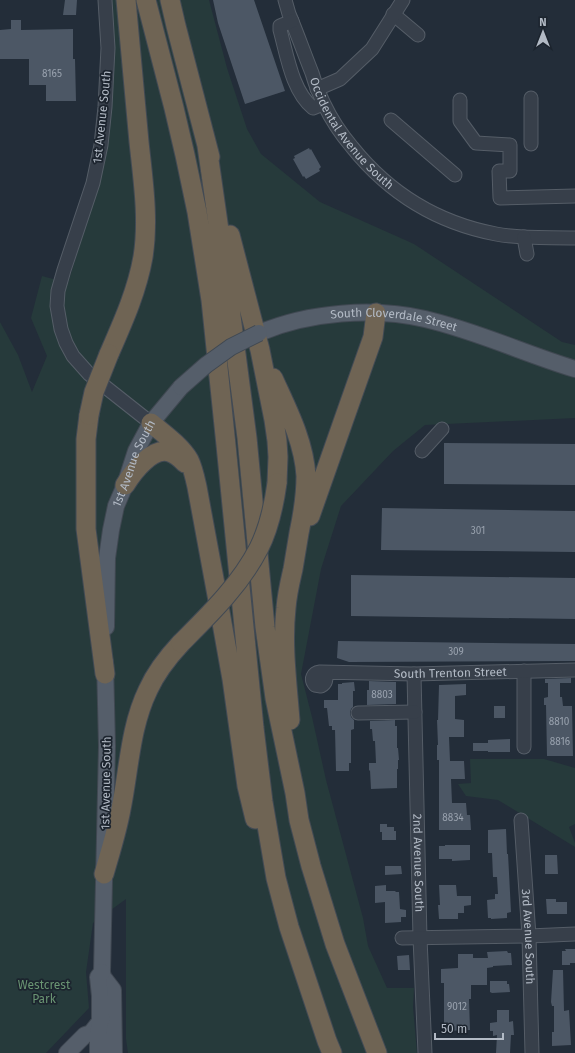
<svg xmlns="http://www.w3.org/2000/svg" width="575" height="1053" viewBox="0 0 575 1053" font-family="'Fira Sans',sans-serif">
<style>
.green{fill:#263a3b}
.building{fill:#4c5765}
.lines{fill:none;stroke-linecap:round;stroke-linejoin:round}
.minor-casing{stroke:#555d67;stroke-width:15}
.major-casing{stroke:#404852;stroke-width:18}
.highway-casing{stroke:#424a54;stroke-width:21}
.minor{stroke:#373f4a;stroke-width:13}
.major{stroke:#555e6a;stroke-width:16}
.highway{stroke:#6f6454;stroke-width:19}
.major-bridge-casing{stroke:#404852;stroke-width:18;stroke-linecap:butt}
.highway-bridge-casing{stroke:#424a54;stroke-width:21;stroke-linecap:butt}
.major-bridge{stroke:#555e6a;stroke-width:16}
.highway-bridge{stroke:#6f6454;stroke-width:19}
.labels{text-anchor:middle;stroke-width:3.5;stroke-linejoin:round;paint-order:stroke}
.number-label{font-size:10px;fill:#98a1ad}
.street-label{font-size:12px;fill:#b2bac5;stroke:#1c242e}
.park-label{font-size:12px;fill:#6a9573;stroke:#1c242e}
</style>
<rect width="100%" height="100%" fill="#232d39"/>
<path class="green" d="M 112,0 L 209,0 L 227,68 L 247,129 L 261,154 L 320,202 L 414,244 L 562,342 L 575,345 L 575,418 L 425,425 L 393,451 L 341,506 L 321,569 L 301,674 L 312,717 L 326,780 L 363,918 L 368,946 L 387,988 L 414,988 L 413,1007 L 417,1053 L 128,1053 L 126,1039 L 126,899 L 93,923 L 86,972 L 89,1008 L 46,1053 L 0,1053 L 0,322 L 18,355 L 32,392 L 47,356 L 31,318 L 42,276 L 68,283 L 99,182 L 114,51 Z
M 470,759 L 544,759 L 575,768 L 575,824 L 569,827 L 575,843 L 575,847 L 498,800 L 466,796 L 458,784 L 471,783 Z"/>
<path class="building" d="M 65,0 L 77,0 L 76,15 L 63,15 Z
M 213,0 L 254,0 L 285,91 L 245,104 L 218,23 Z
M 11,20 L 21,20 L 21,30 L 73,29 L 73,59 L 75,59 L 76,101 L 46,101 L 46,85 L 29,85 L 29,59 L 0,59 L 0,30 L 11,29 Z
M 309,148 L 310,150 L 311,149 L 321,167 L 319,169 L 320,171 L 306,179 L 304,176 L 303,177 L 293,159 L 295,158 L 294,156 Z
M 444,443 L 575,444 L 575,485 L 444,484 Z
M 382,508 L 575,511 L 575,552 L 381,550 Z
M 351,575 L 575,578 L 575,619 L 351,616 Z
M 338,641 L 575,644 L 575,661 L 349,662 L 337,658 Z
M 571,678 L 571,683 L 560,683 L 560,697 L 562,697 L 563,706 L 572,706 L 573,756 L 547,756 L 546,705 L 544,705 L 544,698 L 548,697 L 548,683 L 545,683 L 545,679 Z
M 369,681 L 396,682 L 396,704 L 367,705 L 367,690 L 369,690 Z
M 354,682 L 355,691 L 353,691 L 353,707 L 351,709 L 350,713 L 351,717 L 354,720 L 354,729 L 351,730 L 351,763 L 349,763 L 349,771 L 336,771 L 335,730 L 332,730 L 332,726 L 329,726 L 327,708 L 324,708 L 324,700 L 338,700 L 338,684 L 342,684 L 342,683 Z
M 466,684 L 466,695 L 455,696 L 455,719 L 464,720 L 464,737 L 449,737 L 450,761 L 464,761 L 465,779 L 451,779 L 452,803 L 466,803 L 467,815 L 470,815 L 471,830 L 439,830 L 439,760 L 437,760 L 437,745 L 438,745 L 437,720 L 438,720 L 439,685 Z
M 494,706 L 505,706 L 505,718 L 494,718 Z
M 395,720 L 395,726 L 397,726 L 397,748 L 398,748 L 399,760 L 398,760 L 398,769 L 397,769 L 397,788 L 371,789 L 370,770 L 369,771 L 369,763 L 376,763 L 375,741 L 373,741 L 372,729 L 370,729 L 370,721 Z
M 510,739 L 510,752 L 488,752 L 488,751 L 473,751 L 473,743 L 488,743 L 488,740 Z
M 380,824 L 387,824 L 387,827 L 394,827 L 394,831 L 396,831 L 396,840 L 382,840 L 382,832 L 380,832 Z
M 506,829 L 507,854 L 508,854 L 509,873 L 511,912 L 507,913 L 507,918 L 491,919 L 491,918 L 488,918 L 487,900 L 495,899 L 495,894 L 498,894 L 497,877 L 493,877 L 492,853 L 488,853 L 488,830 Z
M 445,845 L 470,845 L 470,860 L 452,861 L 452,859 L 439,859 L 439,846 L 445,846 Z
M 545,855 L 557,855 L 558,874 L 545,874 Z
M 385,866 L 401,866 L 402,874 L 385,875 Z
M 386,885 L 386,891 L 395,891 L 396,892 L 399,892 L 400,909 L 406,910 L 406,917 L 401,917 L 401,922 L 385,923 L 385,902 L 375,903 L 375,886 Z
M 439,885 L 456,885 L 457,896 L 471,896 L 471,905 L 464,906 L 464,913 L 458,913 L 458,919 L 439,919 L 438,905 L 440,905 Z
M 546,899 L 556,899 L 556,902 L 567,902 L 567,914 L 547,914 Z
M 565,949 L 575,949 L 575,963 L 570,963 L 570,965 L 562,965 L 562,951 L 566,951 Z
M 507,951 L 508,953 L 511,953 L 512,965 L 493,966 L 493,967 L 487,968 L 487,985 L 471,985 L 471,999 L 469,999 L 470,1030 L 444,1031 L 444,983 L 441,983 L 441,969 L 458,968 L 458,954 L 473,954 L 473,958 L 488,958 L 487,952 Z
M 409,955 L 410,970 L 398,970 L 397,956 Z
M 553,970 L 563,970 L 564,1011 L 569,1010 L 571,1045 L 552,1046 L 552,1032 L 554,1032 L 554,1006 L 552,1006 L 551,1002 Z
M 490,981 L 507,981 L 507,984 L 509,984 L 510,992 L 492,993 L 490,992 Z
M 497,1010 L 509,1010 L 509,1022 L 513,1021 L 514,1035 L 511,1035 L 510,1053 L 496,1053 L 497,1035 L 493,1036 L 493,1031 L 490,1031 L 490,1023 L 497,1022 Z"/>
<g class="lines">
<g class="minor-casing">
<g id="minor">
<path d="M 105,0 L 108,48 L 105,107 L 101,145 L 93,183 L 64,270 L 58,291 L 57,306 L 61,329 L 66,343 L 73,356 L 89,374 L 151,423"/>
<path id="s1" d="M 285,0 L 289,14 C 297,33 304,53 312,73 C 315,83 319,94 324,104 C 331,119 341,134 352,147 C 389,193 438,223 496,234 C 522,239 549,237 575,238"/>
<path d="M 393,14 L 418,35"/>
<path d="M 292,21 L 280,26 L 280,30 C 287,55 292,91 313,108 L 323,104"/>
<path d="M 317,89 L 340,79 L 372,49 L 403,0"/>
<path d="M 531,98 L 531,144"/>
<path d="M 460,100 L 460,121 L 476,143 L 510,145 L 510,171 L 499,171 L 500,198 L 575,196"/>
<path d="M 391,120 L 455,175"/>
<path d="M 524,237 L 527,254"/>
<path d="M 422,451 L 442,429"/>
<path d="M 524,671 L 524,747"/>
<path id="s2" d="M 326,673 C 326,678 327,683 321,686 L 315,685 C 310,679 313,673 320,672 L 414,674 L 575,670"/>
<path id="s3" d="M 414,674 L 420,938 L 425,1053"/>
<path d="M 358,713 L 415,712"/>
<path id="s4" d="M 521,820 L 529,936 L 532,1053"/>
<path d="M 402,938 L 529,936 L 575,934"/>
</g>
</g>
<g class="major-casing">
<g id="major">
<path id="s5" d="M 259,333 C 309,312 373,307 425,319 C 477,331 525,354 575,369"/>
<path id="s6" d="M 106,627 L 107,558 L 111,530 L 116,506 L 125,485 L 136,451 L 151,423 L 181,387"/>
<path d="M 105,662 L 107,746 L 102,972 L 103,977 L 113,990 L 114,1053"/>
<path d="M 67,1053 L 85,1035 L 91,1033 L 102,1019"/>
<path d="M 98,1053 L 98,1034 L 100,1022 L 100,996 L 98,977 L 102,972"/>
</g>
</g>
<g class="highway-casing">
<path id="highway" d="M 146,0 L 174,108 L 185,155 L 197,212 L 211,300 L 226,445 L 254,728 L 263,802 L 276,878 L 289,927 L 327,1041 L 332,1053
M 170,0 L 176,26 L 210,157
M 207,146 L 228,293 L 247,438 L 265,627 L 275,698 L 295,793 L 299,820 L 311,866 L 335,944 L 377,1053
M 230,235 L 260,350 L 274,420 L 277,441 L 278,457 L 277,483
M 109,354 C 123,322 137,291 143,257 C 149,219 143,180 139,142 C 135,95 130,47 126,0
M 273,378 C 287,409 304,441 306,476 C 306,495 303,514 299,533 C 297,545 295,557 293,569 C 290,582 287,594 286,608 C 282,645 287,682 290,720
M 89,415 L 86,439 L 86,529 L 105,674
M 151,423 C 163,433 181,446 189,460 C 193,468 195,478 197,487 L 217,595 L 232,679 L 247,786 L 255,819
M 125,485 C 133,472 152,447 169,452 C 176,454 181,459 185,463
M 310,516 L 343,422 L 373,337 L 376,313
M 104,874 C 110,853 117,831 121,809 C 129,770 130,727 148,690 C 156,672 168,657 181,643"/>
</g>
<use href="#minor" class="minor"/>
<use href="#major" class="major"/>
<use href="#highway" class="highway"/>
<g class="major-bridge-casing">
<path id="major-bridge" d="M 181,387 L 206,365 L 231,347 L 259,333"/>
</g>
<g class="highway-bridge-casing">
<path id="highway-bridge" d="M 89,415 L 94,392 L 109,354
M 181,643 C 210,614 240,585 259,548 C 269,528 274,505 277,483"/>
</g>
<use href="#major-bridge" class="major-bridge"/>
<use href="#highway-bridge" class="highway-bridge"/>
</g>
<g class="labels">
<g class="number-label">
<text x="52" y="77">8165</text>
<text x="478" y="534">301</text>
<text x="456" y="655">309</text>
<text x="382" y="698">8803</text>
<text x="559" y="725">8810</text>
<text x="560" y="745">8816</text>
<text x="453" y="821">8834</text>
<text x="457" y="1010">9012</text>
</g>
<g class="street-label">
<text transform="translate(102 117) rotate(-84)" y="4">1st Avenue South</text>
<text dy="4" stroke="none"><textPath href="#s1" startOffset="151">Occidental Avenue South</textPath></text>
<text dy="4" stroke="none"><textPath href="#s5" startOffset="138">South Cloverdale Street</textPath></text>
<text dy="4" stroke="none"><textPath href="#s6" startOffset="168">1st Avenue South</textPath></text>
<text dy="4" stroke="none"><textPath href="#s2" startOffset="169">South Trenton Street</textPath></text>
<text transform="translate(106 783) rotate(-89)" y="4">1st Avenue South</text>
<text dy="4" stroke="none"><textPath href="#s3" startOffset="189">2nd Avenue South</textPath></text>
<text dy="4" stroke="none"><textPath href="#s4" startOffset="117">3rd Avenue South</textPath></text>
</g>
<g class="park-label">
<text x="44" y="989">Westcrest<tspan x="44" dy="14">Park</tspan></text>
</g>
</g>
<g transform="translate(543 32)" stroke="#1c242e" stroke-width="3" paint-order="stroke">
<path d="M0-3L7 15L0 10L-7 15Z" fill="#b2bac5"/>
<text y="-6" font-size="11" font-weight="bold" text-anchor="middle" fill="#b2bac5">N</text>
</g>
<path d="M435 1033v6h68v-6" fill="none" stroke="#b2bac5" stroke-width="2"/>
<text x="441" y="1033" font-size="12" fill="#b2bac5" stroke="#1c242e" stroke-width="3" paint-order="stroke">50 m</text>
</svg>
